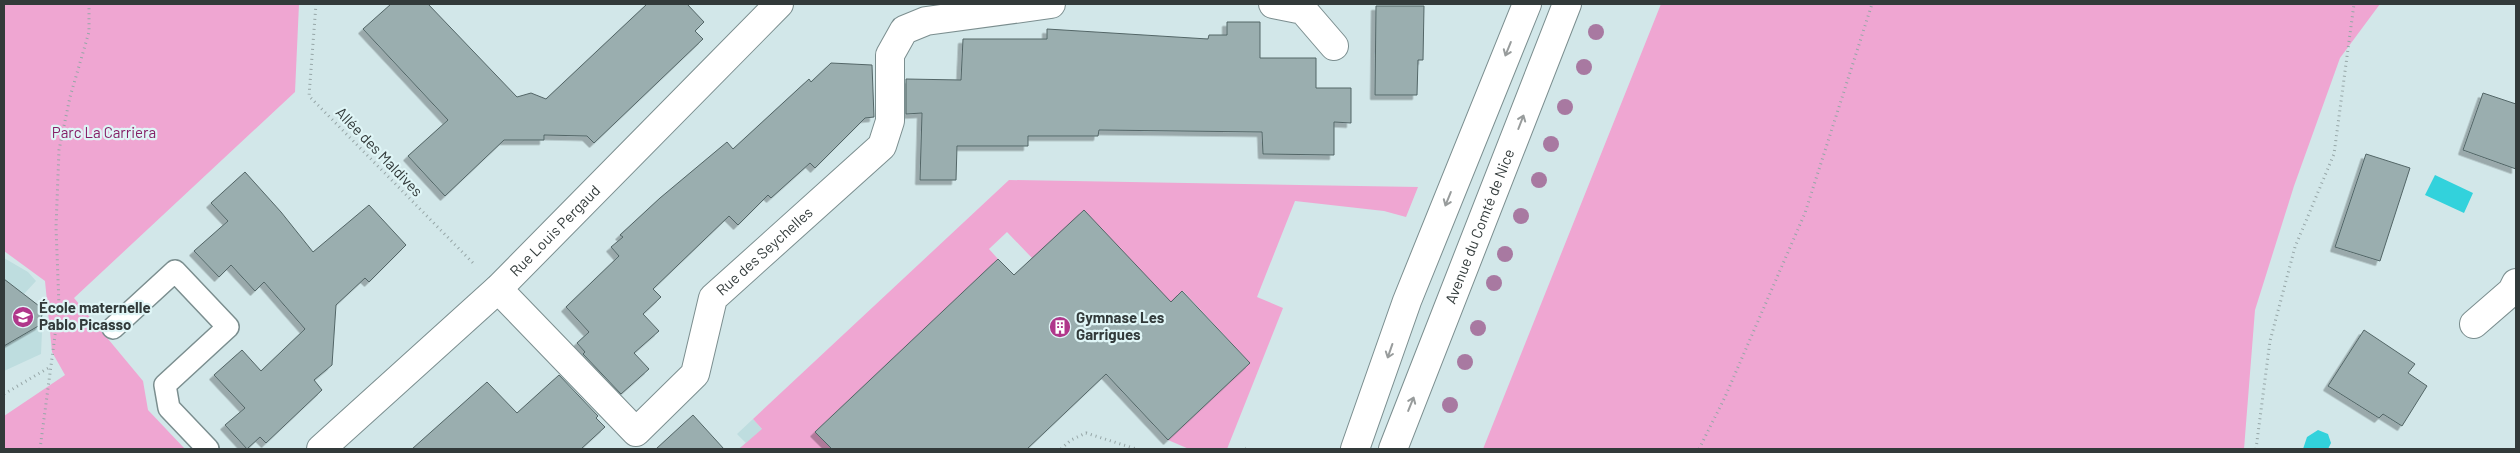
<svg xmlns="http://www.w3.org/2000/svg" width="2520" height="453" viewBox="0 0 2520 453" font-family="Barlow,sans-serif">
<style>
.built{fill:#bedddf}
.green{fill:#efa6d2}
.water{fill:#32d2dc}
.building{fill:#9aaeaf;stroke:#536667;filter:url(#shadow)}
.lines{fill:none;stroke-linecap:round;stroke-linejoin:round}
.service-casing{stroke:#7b8e8f;stroke-width:24}
.minor-casing{stroke:#7b8e8f;stroke-width:30}
.path{stroke:#96a6a7;stroke-width:3;stroke-dasharray:1 4;stroke-linecap:butt}
.service{stroke:#fff;stroke-width:21}
.minor{stroke:#fff;stroke-width:28}
.tree{fill:#a879a1}
.oneway{stroke:#989c9c}
.labels{text-anchor:middle;stroke-width:4.5;stroke-linejoin:round;paint-order:stroke}
.park-label{font-size:15px;fill:#851f66;stroke:#dff5f6}
.street-label{font-size:15px;fill:#323a3a;stroke:#dff5f6}
.poi-label{font-size:15px;font-weight:bold;fill:#323a3a;stroke:#dff5f6;text-anchor:start}
</style>
<defs>
<filter id="shadow"><feDropShadow dx="-4.5" dy="4.5" stdDeviation="0" flood-color="#0004"/></filter>
</defs>
<rect width="100%" height="100%" fill="#d2e7e9"/>
<path class="built" d="M 4,258 L 28,272 L 36,281 L 24,294 L 43,309 L 41,354 L 4,371 Z
M 753,419 L 780,449 L 738,449 L 746,443 L 737,434 Z"/>
<path class="green" d="M 4,4 L 299,4 L 295,92 L 74,298 L 143,381 L 148,410 L 185,449 L 4,449 L 4,416 L 65,375 L 52,352 L 45,281 L 4,251 Z
M 1661,4 L 2380,4 L 2340,58 L 2294,186 L 2255,310 L 2244,449 L 1483,449 Z
M 1009,180 L 1418,187 L 1406,217 L 1384,211 L 1295,201 L 1257,297 L 1283,308 L 1227,449 L 1189,449 L 1168,440 L 1250,363 L 1183,291 L 1171,302 L 1032,258 L 1007,232 L 989,249 L 998,259 L 816,431 L 832,449 L 739,449 L 762,429 L 753,419 Z"/>
<path class="water" d="M 2435,175 L 2473,193 L 2464,213 L 2425,195 Z
M 2318,430 L 2328,434 L 2331,443 L 2328,449 L 2303,449 L 2307,437 Z"/>
<path class="building" d="M 391,4 L 428,4 L 517,97 L 531,93 L 546,99 L 647,4 L 687,4 L 704,22 L 695,31 L 703,39 L 594,143 L 587,136 L 544,135 L 544,140 L 504,140 L 445,196 L 408,156 L 448,120 L 363,29 Z
M 1376,6 L 1424,6 L 1423,60 L 1418,60 L 1417,95 L 1375,95 Z
M 1227,22 L 1260,22 L 1260,58 L 1316,58 L 1316,88 L 1351,88 L 1351,123 L 1334,122 L 1334,155 L 1263,154 L 1262,132 L 1099,130 L 1098,136 L 1028,136 L 1028,146 L 957,146 L 956,180 L 920,180 L 922,113 L 906,114 L 906,79 L 961,80 L 963,39 L 1047,39 L 1047,29 L 1208,39 L 1209,35 L 1227,35 Z
M 831,63 L 872,65 L 874,117 L 865,118 L 815,168 L 810,163 L 771,198 L 768,195 L 738,225 L 729,216 L 653,289 L 661,297 L 643,314 L 659,331 L 634,353 L 649,369 L 621,394 L 583,354 L 585,352 L 577,343 L 589,332 L 566,307 L 619,256 L 611,247 L 623,237 L 620,235 L 660,198 L 727,142 L 733,149 L 809,79 L 811,82 Z
M 2483,93 L 2516,104 L 2516,169 L 2463,150 Z
M 2366,154 L 2410,168 L 2380,261 L 2335,247 Z
M 245,172 L 281,212 L 313,252 L 369,205 L 406,245 L 369,282 L 365,278 L 336,305 L 332,365 L 314,380 L 322,390 L 266,443 L 260,437 L 247,449 L 225,425 L 245,408 L 214,375 L 242,350 L 261,371 L 305,329 L 264,282 L 255,291 L 231,265 L 219,277 L 194,251 L 228,221 L 211,203 Z
M 1084,210 L 1171,302 L 1182,291 L 1250,363 L 1168,440 L 1106,374 L 1027,449 L 832,449 L 815,432 L 998,259 L 1014,275 Z
M 4,279 L 43,309 L 40,325 L 4,346 Z
M 2364,330 L 2415,364 L 2408,373 L 2427,386 L 2402,426 L 2383,414 L 2379,418 L 2328,386 Z
M 559,375 L 598,416 L 596,418 L 605,427 L 581,449 L 412,449 L 487,382 L 517,413 Z
M 693,415 L 724,449 L 656,449 Z"/>
<g class="lines">
<g class="service-casing">
<path id="service" d="M 113,328 L 175,271 L 228,327 L 165,385 L 169,408 L 208,449"/>
</g>
<g class="minor-casing">
<g id="minor">
<path d="M 1273,4 L 1303,10 L 1334,46"/>
<path id="s1" d="M 498,289 L 636,432 L 695,374 L 713,298 L 882,146 L 890,121 L 890,55 L 904,30 L 926,21 L 1051,4"/>
<path d="M 2474,324 L 2512,291 L 2516,283"/>
<path id="s2" d="M 321,449 L 498,289 L 779,4"/>
<path d="M 1355,449 L 1407,301 L 1527,4"/>
<path id="s3" d="M 1393,449 L 1567,4"/>
</g>
</g>
<path class="path" d="M 316,4 L 309,96 L 475,265
M 4,394 L 50,367
M 40,449 L 59,305 L 56,227 L 59,150 L 70,97 L 89,32 L 89,4
M 1061,449 L 1071,440 L 1086,433 L 1136,449
M 1245,449 L 1246,449
M 1699,449 L 1725,397 L 1805,213 L 1872,4
M 2256,449 L 2270,341 L 2295,247 L 2334,154 L 2354,4"/>
<use href="#service" class="service"/>
<use href="#minor" class="minor"/>
</g>
<g class="tree">
<circle cx="1596" cy="32" r="8"/>
<circle cx="1584" cy="67" r="8"/>
<circle cx="1565" cy="107" r="8"/>
<circle cx="1551" cy="144" r="8"/>
<circle cx="1539" cy="180" r="8"/>
<circle cx="1521" cy="216" r="8"/>
<circle cx="1505" cy="254" r="8"/>
<circle cx="1494" cy="283" r="8"/>
<circle cx="1478" cy="328" r="8"/>
<circle cx="1465" cy="362" r="8"/>
<circle cx="1450" cy="405" r="8"/>
</g>
<defs><path id="oneway-shaft" d="M-6 0H5M1.5-3L5.5 0L1.5 3" fill="none" stroke-width="1.6" stroke-linecap="round" stroke-linejoin="round" transform="scale(1.25)"/></defs>
<g class="oneway">
<use href="#oneway-shaft" transform="translate(1508 49) rotate(112)"/>
<use href="#oneway-shaft" transform="translate(1521 122) rotate(-69)"/>
<use href="#oneway-shaft" transform="translate(1448 199) rotate(112)"/>
<use href="#oneway-shaft" transform="translate(1390 351) rotate(109)"/>
<use href="#oneway-shaft" transform="translate(1411 404) rotate(-68)"/>
</g>
<defs>
<g id="school-disc" transform="scale(1.125)"><circle r="9.5" fill="#b0368a" stroke="#dff5f6"/><path d="M0-5L7-2L0 1L-7-2ZM-4 1L0 2.5L4 1V4Q0 6-4 4Z" fill="#fff"/></g>
<g id="building-disc" transform="scale(1.125)"><circle r="9.5" fill="#b0368a" stroke="#dff5f6"/><path d="M-4-6H4V6H1V3H-1V6H-4ZM-2.5-4.3h1.7v1.8h-1.7ZM.8-4.3h1.7v1.8H.8ZM-2.5-1h1.7V.8h-1.7ZM.8-1h1.7V.8H.8Z" fill="#fff"/></g>
</defs>
<g fill-rule="evenodd">
<use href="#school-disc" x="23" y="317"/>
<use href="#building-disc" x="1060" y="327"/>
</g>
<g class="labels">
<g class="park-label">
<text x="104" y="138">Parc La Carriera</text>
</g>
<g class="street-label">
<text transform="translate(379 152) rotate(46)" y="5">Allée des Maldives</text>
<text dy="5" stroke="none"><textPath href="#s3" startOffset="239">Avenue du Comté de Nice</textPath></text>
<text dy="5" stroke="none"><textPath href="#s2" startOffset="320">Rue Louis Pergaud</textPath></text>
<text dy="5" stroke="none"><textPath href="#s1" startOffset="429">Rue des Seychelles</textPath></text>
</g>
<g class="poi-label">
<text x="39" y="313">École maternelle<tspan x="39" dy="17">Pablo Picasso</tspan></text>
<text x="1076" y="323">Gymnase Les<tspan x="1076" dy="17">Garrigues</tspan></text>
</g>
</g>
<rect width="2520" height="453" fill="none" stroke="#323a3a" stroke-width="10"/>
</svg>
